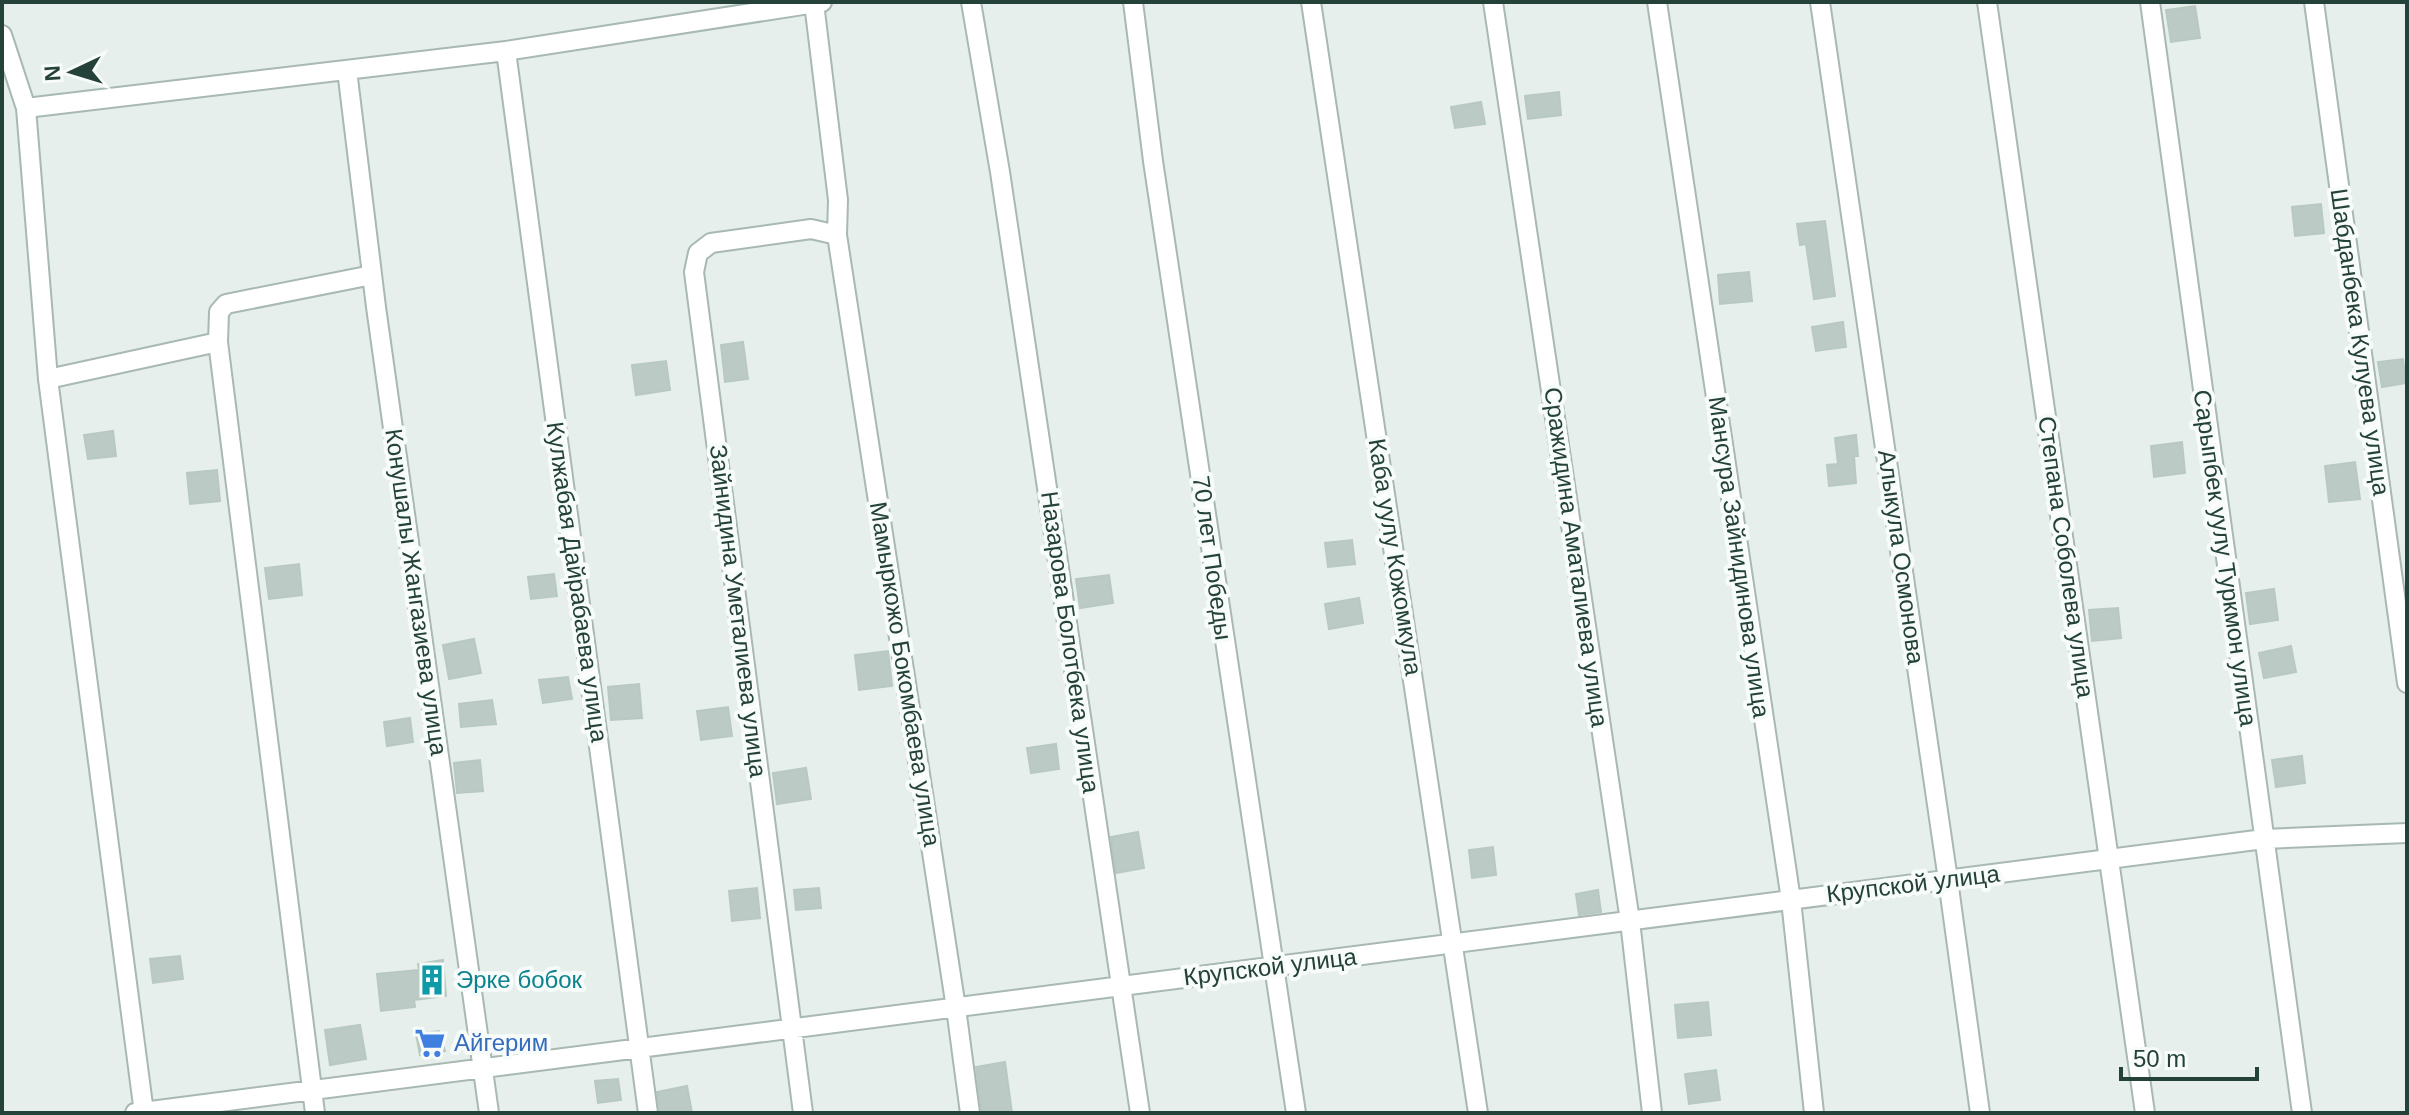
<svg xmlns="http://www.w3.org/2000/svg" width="2409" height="1115" viewBox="0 0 2409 1115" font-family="Arial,sans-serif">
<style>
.building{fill:#bbcac4;stroke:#b8c9c2;stroke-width:2}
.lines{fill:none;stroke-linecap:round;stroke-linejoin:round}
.street-casing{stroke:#a8b8b2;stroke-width:22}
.street{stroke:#fff;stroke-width:18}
.labels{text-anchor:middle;stroke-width:8;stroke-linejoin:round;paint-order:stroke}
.street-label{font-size:24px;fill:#24423a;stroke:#f7fbf9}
.culture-label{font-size:24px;fill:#0d838f;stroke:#f7fbf9;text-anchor:start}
.shop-label{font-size:24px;fill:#366cbe;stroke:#f7fbf9;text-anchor:start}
</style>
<rect width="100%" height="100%" fill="#e6efeb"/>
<path class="building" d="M 2195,6 L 2200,38 L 2171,42 L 2166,10 Z
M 1559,92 L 1561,115 L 1528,119 L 1525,96 Z
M 1481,102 L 1485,124 L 1455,128 L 1451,107 Z
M 2321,204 L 2324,233 L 2295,236 L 2292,207 Z
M 1825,221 L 1835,296 L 1814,299 L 1806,244 L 1800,245 L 1797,224 Z
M 1749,272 L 1752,301 L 1720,304 L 1718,275 Z
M 1843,322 L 1846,347 L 1816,351 L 1812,327 Z
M 743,342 L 748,379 L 725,382 L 721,345 Z
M 2403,359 L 2406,383 L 2382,387 L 2378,362 Z
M 666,361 L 670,390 L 636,395 L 632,365 Z
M 113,431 L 116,456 L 88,459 L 84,435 Z
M 1856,435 L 1858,456 L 1854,456 L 1856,483 L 1829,486 L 1827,465 L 1838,464 L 1835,438 Z
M 2182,442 L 2185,473 L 2154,477 L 2151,446 Z
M 2355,462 L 2360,499 L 2329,502 L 2325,466 Z
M 217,470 L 220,501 L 190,504 L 187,473 Z
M 1352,540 L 1355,564 L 1328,567 L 1325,543 Z
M 299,564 L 302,595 L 269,599 L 265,568 Z
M 554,574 L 557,596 L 531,599 L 528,577 Z
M 1109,575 L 1113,603 L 1080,608 L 1076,579 Z
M 2274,589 L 2278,620 L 2250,624 L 2246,593 Z
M 1359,598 L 1363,623 L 1329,629 L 1325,604 Z
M 2118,608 L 2121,638 L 2092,641 L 2089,610 Z
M 474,639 L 481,673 L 449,679 L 443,645 Z
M 2291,646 L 2296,672 L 2264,678 L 2259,653 Z
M 888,651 L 892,686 L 859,690 L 855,655 Z
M 568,677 L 572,699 L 543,703 L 539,680 Z
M 639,684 L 642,718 L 611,720 L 608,687 Z
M 492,700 L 496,724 L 461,727 L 459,704 Z
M 728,707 L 732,736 L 701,740 L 697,711 Z
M 410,718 L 413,742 L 387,746 L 384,722 Z
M 1056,744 L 1059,769 L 1031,773 L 1027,748 Z
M 2302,756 L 2305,783 L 2276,787 L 2272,760 Z
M 480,760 L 483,791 L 457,793 L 454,763 Z
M 806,768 L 811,799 L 777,804 L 773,773 Z
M 1138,832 L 1144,868 L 1116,873 L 1111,837 Z
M 1493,847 L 1496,875 L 1472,878 L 1469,850 Z
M 757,888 L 760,918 L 732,921 L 729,891 Z
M 819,888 L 821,908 L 796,910 L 794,890 Z
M 1598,890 L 1601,912 L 1579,915 L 1576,894 Z
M 180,956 L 183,979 L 153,983 L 150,959 Z
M 443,960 L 446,996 L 414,1000 L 415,1007 L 381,1011 L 377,974 L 419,970 L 418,964 Z
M 1708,1002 L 1711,1035 L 1678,1038 L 1675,1005 Z
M 360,1025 L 366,1059 L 330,1065 L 325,1030 Z
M 439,1031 L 445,1051 L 420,1055 L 416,1034 Z
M 1005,1062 L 1012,1113 L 982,1113 L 976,1067 Z
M 1716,1070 L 1720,1100 L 1689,1104 L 1685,1074 Z
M 618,1079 L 621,1100 L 598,1103 L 595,1081 Z
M 687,1086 L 692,1113 L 660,1113 L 657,1092 Z"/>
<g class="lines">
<g class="street-casing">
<path id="street" d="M 971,2 L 1000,172 L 1140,1113
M 1133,2 L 1153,161 L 1296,1113
M 1311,2 L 1478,1113
M 1493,2 L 1630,921 L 1652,1113
M 1657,2 L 1791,900 L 1814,1113
M 1820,2 L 1948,880 L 1980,1113
M 1987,2 L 2145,1113
M 2150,2 L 2302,1113
M 2314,2 L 2407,683
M 814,3 L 838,200 L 837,235 L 956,1008 L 970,1113
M 2,35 L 26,108 L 48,379 L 144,1113
M 506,51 L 648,1113
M 347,70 L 376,307 L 489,1113
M 26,108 L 506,51 L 822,2
M 48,379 L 218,342
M 135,1113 L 2264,839 L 2407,833
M 315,1113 L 218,342 L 219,312 L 226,304 L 372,275
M 803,1113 L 694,272 L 698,253 L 711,243 L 811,229 L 837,235"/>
</g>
<use href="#street" class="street"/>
</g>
<defs>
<g id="building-bare" transform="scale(2.4)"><path d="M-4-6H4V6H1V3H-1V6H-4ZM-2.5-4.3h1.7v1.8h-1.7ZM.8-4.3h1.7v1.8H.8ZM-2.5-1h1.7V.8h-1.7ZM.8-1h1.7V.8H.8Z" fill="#0f9aa8" stroke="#f7fbf9" stroke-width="2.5" paint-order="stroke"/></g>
<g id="supermarket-bare" transform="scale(2.4)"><path d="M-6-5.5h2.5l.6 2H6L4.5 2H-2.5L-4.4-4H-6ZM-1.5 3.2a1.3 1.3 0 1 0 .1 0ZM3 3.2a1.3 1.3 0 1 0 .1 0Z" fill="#3f7fe0" stroke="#f7fbf9" stroke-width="2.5" paint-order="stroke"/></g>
</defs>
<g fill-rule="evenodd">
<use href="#building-bare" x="432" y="980"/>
<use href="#supermarket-bare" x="430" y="1043"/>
</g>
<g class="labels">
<g class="street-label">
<text transform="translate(2360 342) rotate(82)" y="8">Шабданбека Кулуева улица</text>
<text transform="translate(1395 557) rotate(81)" y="8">Каба уулу Кожомкула</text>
<text transform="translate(1576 557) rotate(82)" y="8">Сражидина Аматалиева улица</text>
<text transform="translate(1739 557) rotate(82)" y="8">Мансура Зайнидинова улица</text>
<text transform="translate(1901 557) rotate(82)" y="8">Алыкула Осмонова</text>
<text transform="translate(2066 557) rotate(82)" y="8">Степана Соболева улица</text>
<text transform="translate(1212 558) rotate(82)" y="8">70 лет Победы</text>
<text transform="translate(2225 558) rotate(82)" y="8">Сарыпбек уулу Туркмон улица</text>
<text transform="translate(577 582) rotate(82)" y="8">Кулжабая Дайрабаева улица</text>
<text transform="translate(416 592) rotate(82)" y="8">Конушалы Жангазиева улица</text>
<text transform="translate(738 611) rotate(83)" y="8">Зайнидина Уметалиева улица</text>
<text transform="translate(1070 642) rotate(82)" y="8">Назарова Болотбека улица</text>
<text transform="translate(905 674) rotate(81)" y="8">Мамыркожо Бокомбаева улица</text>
<text transform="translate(1913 884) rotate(-7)" y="8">Крупской улица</text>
<text transform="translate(1270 967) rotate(-7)" y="8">Крупской улица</text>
</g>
<g class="culture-label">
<text x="456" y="988">Эрке бобок</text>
</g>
<g class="shop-label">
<text x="454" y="1051">Айгерим</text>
</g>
</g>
<rect width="2409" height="1115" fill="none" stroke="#24423a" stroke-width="8"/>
<g transform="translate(72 72) rotate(266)" stroke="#f7fbf9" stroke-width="6" paint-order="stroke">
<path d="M0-6L14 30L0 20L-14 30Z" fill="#24423a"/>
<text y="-12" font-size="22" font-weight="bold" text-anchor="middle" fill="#24423a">N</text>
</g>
<path d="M2121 1067v12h136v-12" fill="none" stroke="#24423a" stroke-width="4"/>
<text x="2133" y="1067" font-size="24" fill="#24423a" stroke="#f7fbf9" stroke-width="6" paint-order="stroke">50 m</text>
</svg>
